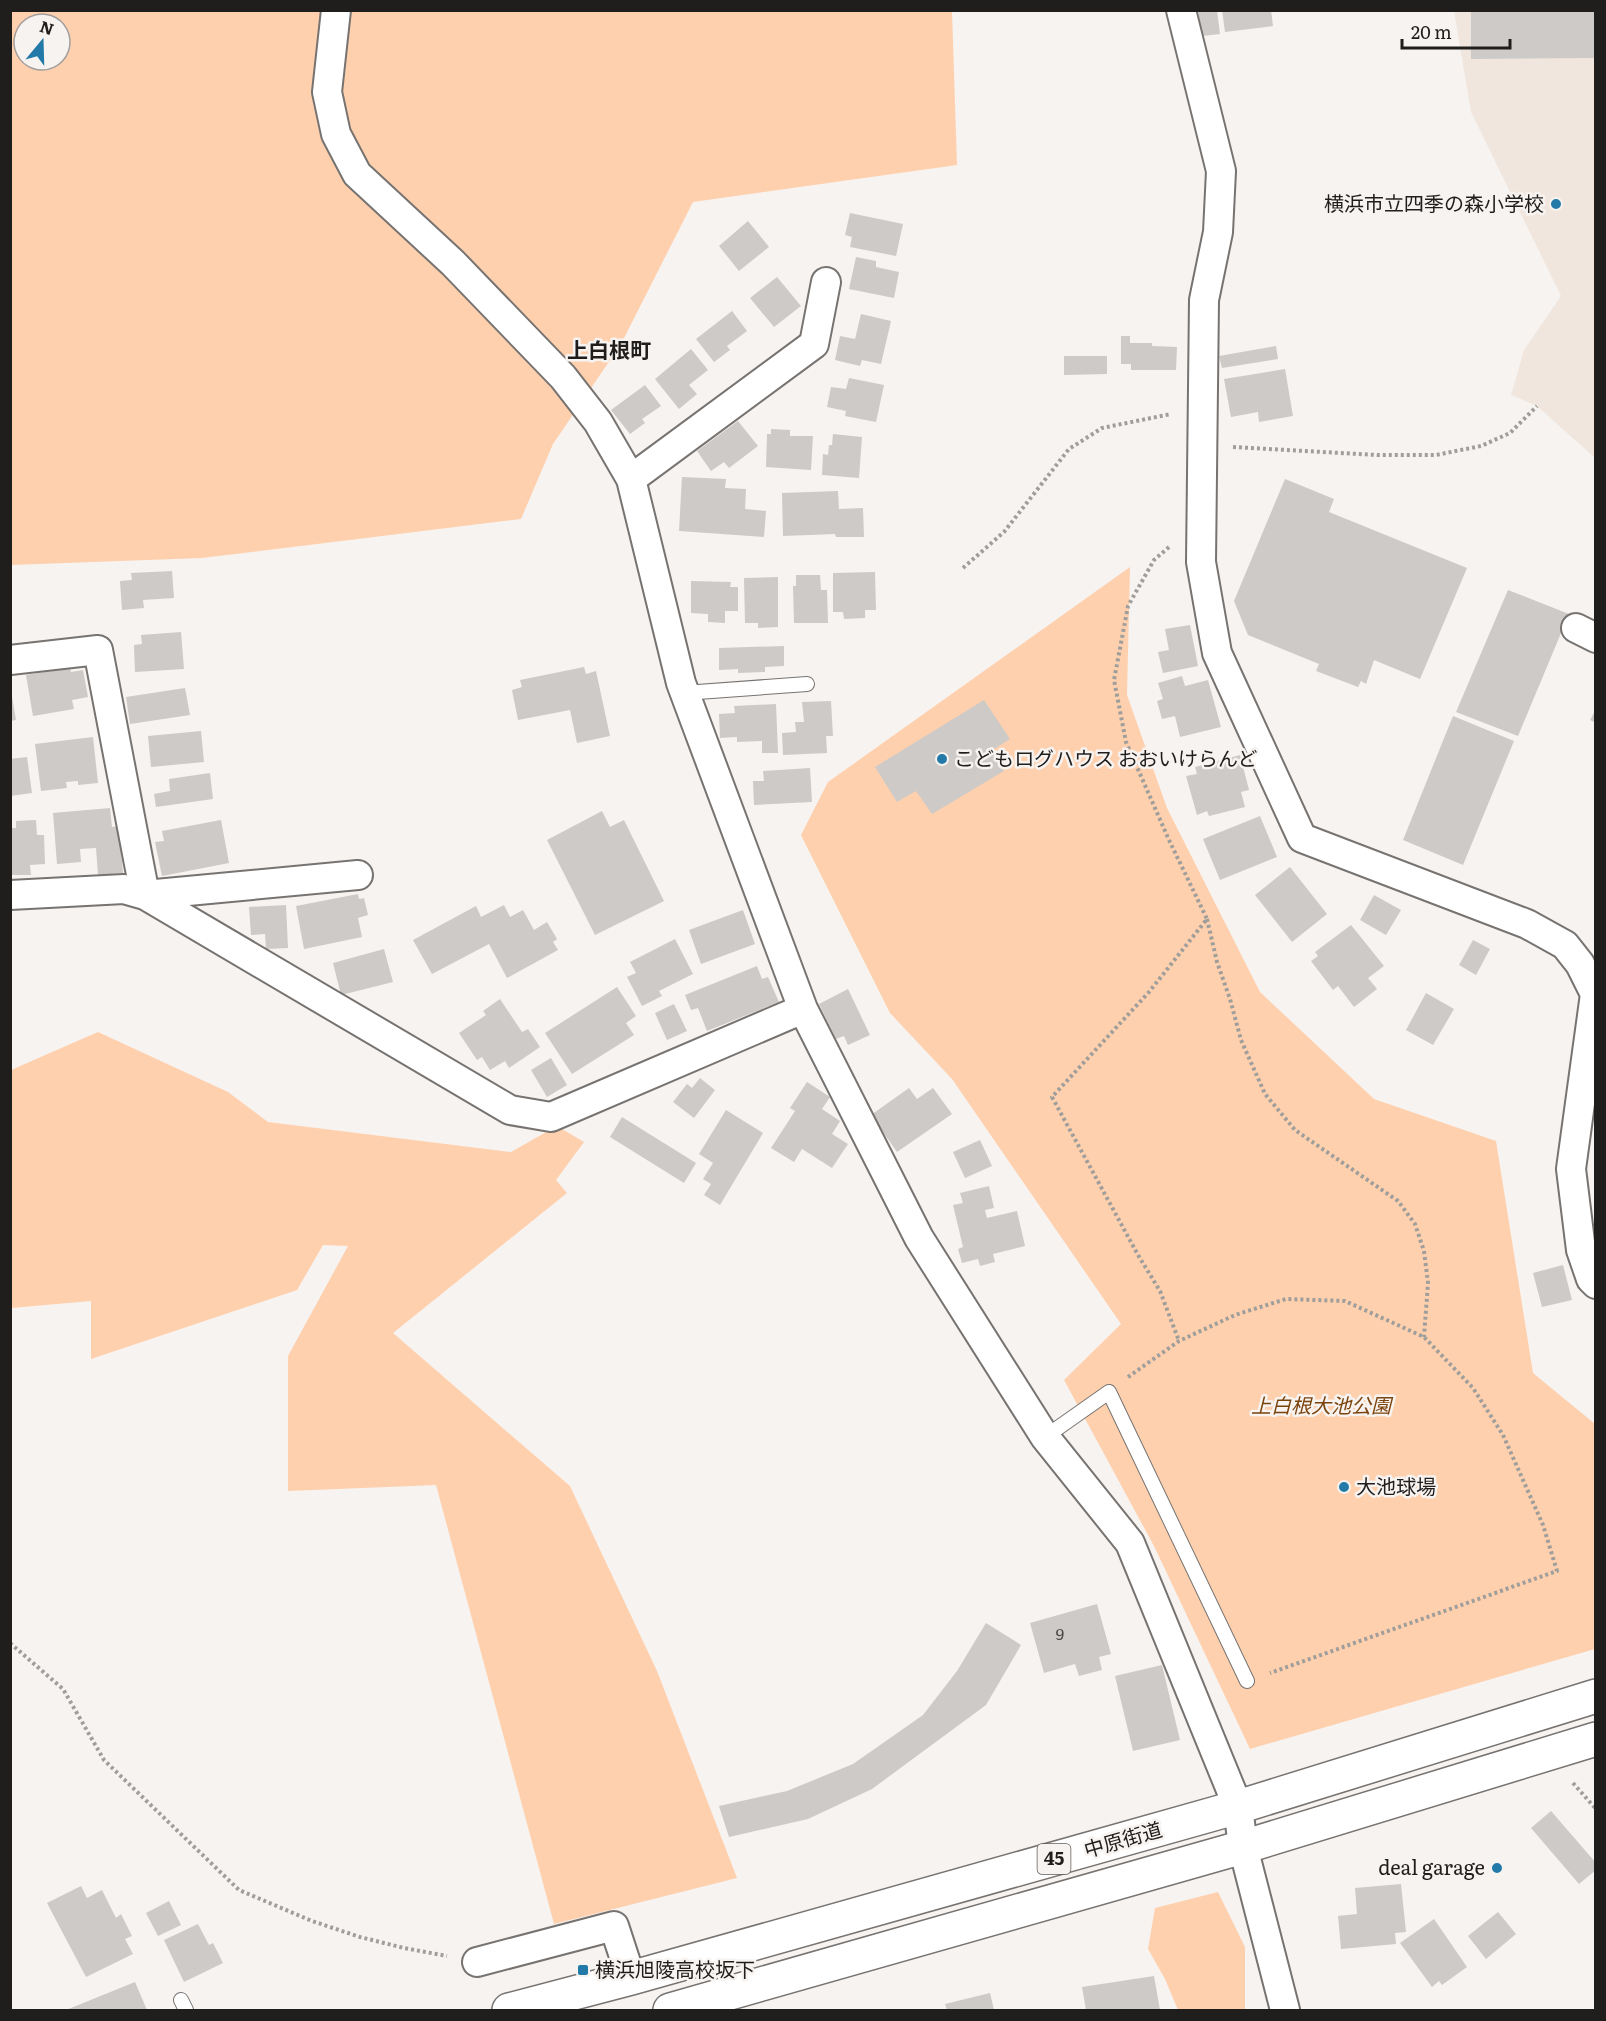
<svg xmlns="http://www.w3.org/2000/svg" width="1606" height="2021" viewBox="0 0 1606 2021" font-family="Literata,'Noto Sans JP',serif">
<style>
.built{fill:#f0e6de}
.green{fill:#fed0ae;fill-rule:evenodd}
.building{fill:#cdcac7}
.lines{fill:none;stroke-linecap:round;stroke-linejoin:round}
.lane-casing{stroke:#767371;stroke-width:16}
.street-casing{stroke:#767371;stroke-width:32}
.primary-casing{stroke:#767371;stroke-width:36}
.path{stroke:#a09e9b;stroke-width:4;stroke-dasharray:3 3;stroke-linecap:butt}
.lane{stroke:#fff;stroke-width:14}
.street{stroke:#fff;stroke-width:28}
.primary{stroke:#fff;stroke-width:33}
.poi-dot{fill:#237aa9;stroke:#f7f3f0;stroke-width:2}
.labels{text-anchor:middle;stroke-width:5;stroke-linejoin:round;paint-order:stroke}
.number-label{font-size:16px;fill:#4a4948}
.shield{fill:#f7f3f0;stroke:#605e5c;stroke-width:1.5}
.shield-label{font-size:18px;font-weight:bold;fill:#1f1e1d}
.poi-label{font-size:20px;fill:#1f1e1d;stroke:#f7f3f0;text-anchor:start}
.park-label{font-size:20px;font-style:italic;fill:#7c440d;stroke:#f7f3f0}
.street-label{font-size:20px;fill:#1f1e1d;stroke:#f7f3f0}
.neighbourhood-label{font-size:21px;font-weight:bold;fill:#1f1e1d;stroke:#f7f3f0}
</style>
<rect width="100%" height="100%" fill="#f7f3f0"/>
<path class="built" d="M 1454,11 L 1595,11 L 1595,458 L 1537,406 L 1511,395 L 1524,350 L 1561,296 L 1471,112 Z"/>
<path class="green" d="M 10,11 L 952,11 L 957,165 L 693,202 L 621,344 L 553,444 L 521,519 L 202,558 L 11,565 ZM 24,24 L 60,24 L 60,60 L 24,60 Z
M 1130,567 L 1127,695 L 1167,808 L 1260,992 L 1374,1099 L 1496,1141 L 1533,1373 L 1595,1424 L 1595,1649 L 1250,1749 L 1154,1546 L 1064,1380 L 1121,1324 L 952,1079 L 890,1013 L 801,835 L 828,782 Z
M 98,1032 L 228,1092 L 268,1122 L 511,1152 L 557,1126 L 584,1142 L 556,1180 L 567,1193 L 393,1333 L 570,1486 L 657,1671 L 737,1878 L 554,1924 L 436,1485 L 288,1491 L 288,1356 L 348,1246 L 323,1245 L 297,1290 L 91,1359 L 91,1301 L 11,1308 L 11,1070 Z
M 1218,1892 L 1245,1947 L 1245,2010 L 1178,2010 L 1165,1979 L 1148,1949 L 1155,1908 Z"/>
<path class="building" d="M 1198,10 L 1217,10 L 1220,34 L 1202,36 Z
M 1222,10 L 1271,10 L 1273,26 L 1225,32 Z
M 1471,10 L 1596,10 L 1596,58 L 1471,59 Z
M 850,213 L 903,224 L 896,256 L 850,247 L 852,237 L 845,235 Z
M 748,221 L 769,247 L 739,271 L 719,246 Z
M 856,257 L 876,261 L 876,267 L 899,272 L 894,298 L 849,289 Z
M 777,277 L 801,306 L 774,327 L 750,298 Z
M 732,311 L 747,331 L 727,346 L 730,350 L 714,362 L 696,339 Z
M 861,314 L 891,321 L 881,364 L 862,360 L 860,366 L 835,360 L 840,336 L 855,339 Z
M 1121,336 L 1130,336 L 1130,343 L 1152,343 L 1152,346 L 1177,347 L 1176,370 L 1131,370 L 1131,364 L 1121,364 Z
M 1276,346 L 1278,359 L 1222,368 L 1219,356 Z
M 691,349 L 708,370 L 689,385 L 697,394 L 679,409 L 655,379 Z
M 1064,356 L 1107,356 L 1107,374 L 1064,375 Z
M 1285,369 L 1293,416 L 1259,422 L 1258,412 L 1231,417 L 1224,379 Z
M 849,378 L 884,385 L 876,422 L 845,416 L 846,411 L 827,407 L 831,387 L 846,389 Z
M 645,385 L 661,406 L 642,419 L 645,423 L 630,434 L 611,410 Z
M 738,421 L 758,446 L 729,468 L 724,462 L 711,471 L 697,451 Z
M 771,429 L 790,430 L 790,436 L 813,436 L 811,470 L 766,467 L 767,434 L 771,434 Z
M 833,434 L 862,437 L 859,478 L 822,475 L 823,454 L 828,455 L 829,445 L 832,445 Z
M 682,477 L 726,479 L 725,488 L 746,489 L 745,509 L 766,511 L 764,537 L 679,531 Z
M 1285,479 L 1334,499 L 1329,512 L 1467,568 L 1420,679 L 1374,660 L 1366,684 L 1361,681 L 1358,687 L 1316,671 L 1319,664 L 1248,635 L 1234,601 Z
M 838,491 L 839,509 L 863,508 L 864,537 L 836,537 L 835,534 L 783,536 L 782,493 Z
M 172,571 L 174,598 L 143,600 L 144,608 L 122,610 L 120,581 L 132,580 L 131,573 Z
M 875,572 L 876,610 L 865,610 L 865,618 L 844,619 L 843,612 L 833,612 L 833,573 Z
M 796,575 L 820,575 L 821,590 L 827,590 L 828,623 L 794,623 L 793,586 L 796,586 Z
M 778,577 L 778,627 L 758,628 L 758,623 L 745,623 L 744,578 Z
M 691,581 L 731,582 L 730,587 L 738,587 L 738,611 L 725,611 L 725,623 L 708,622 L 708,614 L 691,613 Z
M 1508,590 L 1569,614 L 1518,736 L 1456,712 Z
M 1190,625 L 1198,666 L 1163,673 L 1158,652 L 1169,650 L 1165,629 Z
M 181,632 L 184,669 L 135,672 L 134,645 L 142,644 L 141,635 Z
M 784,646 L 784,666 L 765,667 L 765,672 L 738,673 L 738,669 L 719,670 L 719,648 Z
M 584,667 L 586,674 L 596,671 L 610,736 L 577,743 L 570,710 L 518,720 L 512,690 L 522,687 L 520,680 Z
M 70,668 L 71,672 L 83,670 L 88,697 L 72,700 L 74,709 L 33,716 L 26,675 Z
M 1182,676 L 1185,686 L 1208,680 L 1221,727 L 1180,737 L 1175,716 L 1162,719 L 1157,701 L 1163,699 L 1158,683 Z
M 10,685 L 16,720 L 10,721 Z
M 185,688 L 190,715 L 130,724 L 126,697 Z
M 984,700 L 1010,739 L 991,751 L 1004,771 L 932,814 L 916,791 L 897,802 L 875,767 Z
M 831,701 L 833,736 L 826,736 L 827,753 L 783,755 L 782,733 L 796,732 L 795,722 L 804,722 L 802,702 Z
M 776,704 L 778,753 L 762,753 L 762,741 L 737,742 L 737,737 L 720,738 L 719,714 L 735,713 L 734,706 Z
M 1596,709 L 1596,723 L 1590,720 Z
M 1453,716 L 1514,741 L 1463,865 L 1403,840 Z
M 201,731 L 204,762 L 151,767 L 148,736 Z
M 93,737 L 98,783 L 78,785 L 78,781 L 66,782 L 67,788 L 41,791 L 35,744 Z
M 1240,755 L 1249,790 L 1241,792 L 1245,807 L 1209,816 L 1207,811 L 1197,815 L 1186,776 L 1197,774 L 1195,767 Z
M 27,757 L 32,793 L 10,796 L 10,759 Z
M 810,768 L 812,802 L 754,805 L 753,781 L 764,781 L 763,771 Z
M 210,773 L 213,799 L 156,807 L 154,794 L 170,791 L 169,779 Z
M 110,808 L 112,827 L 119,826 L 123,873 L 98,875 L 96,848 L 80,849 L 81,862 L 57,864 L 53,813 Z
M 602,811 L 610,827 L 624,820 L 664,901 L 595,935 L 547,840 Z
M 1260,816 L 1277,857 L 1220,880 L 1203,839 Z
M 36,820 L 37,835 L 44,835 L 45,864 L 30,865 L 31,875 L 10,875 L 10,828 L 16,828 L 16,821 Z
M 221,820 L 229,863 L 162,876 L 155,842 L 164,841 L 162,831 Z
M 1290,867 L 1327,914 L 1292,942 L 1255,895 Z
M 358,894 L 359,899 L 364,898 L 368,915 L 358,918 L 362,937 L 304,949 L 296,906 Z
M 1374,895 L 1401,910 L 1386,935 L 1360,920 Z
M 286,905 L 288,948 L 266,949 L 265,934 L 251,935 L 249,907 Z
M 504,905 L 510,917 L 523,910 L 534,930 L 547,922 L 557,939 L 553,942 L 558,950 L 507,978 L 489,944 L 432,974 L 413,940 L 476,906 L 481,917 Z
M 743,910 L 755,944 L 701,964 L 689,930 Z
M 1351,925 L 1384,966 L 1368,978 L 1377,989 L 1354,1007 L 1338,986 L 1333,990 L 1311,961 L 1318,956 L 1315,952 Z
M 675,939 L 693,974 L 659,991 L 662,996 L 642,1006 L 627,977 L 636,973 L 630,962 Z
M 1473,940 L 1490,949 L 1476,975 L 1459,965 Z
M 384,949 L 393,982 L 341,995 L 333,963 Z
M 757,966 L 762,979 L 768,977 L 779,1002 L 707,1031 L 698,1008 L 691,1010 L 685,995 Z
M 617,987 L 636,1016 L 626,1023 L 634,1035 L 572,1074 L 545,1033 Z
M 848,989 L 870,1035 L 848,1045 L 844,1036 L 836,1039 L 819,1004 Z
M 1426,993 L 1454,1009 L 1433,1045 L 1406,1030 Z
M 500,999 L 522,1032 L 528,1029 L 540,1047 L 509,1068 L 505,1061 L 490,1070 L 482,1057 L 477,1060 L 459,1033 L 486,1015 L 483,1011 Z
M 674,1004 L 687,1031 L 667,1040 L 655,1013 Z
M 551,1058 L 567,1085 L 547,1097 L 531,1070 Z
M 700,1078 L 715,1090 L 694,1118 L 673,1102 L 687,1084 L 692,1088 Z
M 807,1082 L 830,1097 L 822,1109 L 840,1121 L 832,1134 L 848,1144 L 832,1168 L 802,1149 L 794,1162 L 771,1148 L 795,1111 L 790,1108 Z
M 909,1088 L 917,1099 L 933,1088 L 952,1114 L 897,1152 L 871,1115 Z
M 726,1110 L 763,1133 L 720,1205 L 704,1195 L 711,1184 L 703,1179 L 713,1163 L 699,1154 Z
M 622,1117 L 696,1163 L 684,1183 L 610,1137 Z
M 980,1140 L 992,1166 L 965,1178 L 953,1152 Z
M 989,1186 L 994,1208 L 985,1210 L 987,1218 L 1017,1211 L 1025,1246 L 993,1254 L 995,1262 L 980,1266 L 978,1259 L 962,1263 L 958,1249 L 963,1247 L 953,1205 L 963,1203 L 960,1193 Z
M 1563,1265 L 1572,1300 L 1542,1307 L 1533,1273 Z
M 1097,1604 L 1111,1654 L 1099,1657 L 1102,1670 L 1079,1676 L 1075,1664 L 1044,1673 L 1030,1623 Z
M 986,1623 L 1021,1645 L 986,1705 L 872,1789 L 808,1819 L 729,1837 L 719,1806 L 787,1791 L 853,1764 L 923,1715 L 957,1671 Z
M 1162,1665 L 1180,1740 L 1133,1751 L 1115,1676 Z
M 1551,1811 L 1596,1863 L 1596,1870 L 1579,1884 L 1531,1828 Z
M 1401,1884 L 1406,1932 L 1395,1933 L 1396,1944 L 1341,1949 L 1338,1916 L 1357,1914 L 1355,1888 Z
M 81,1886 L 87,1898 L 102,1890 L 116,1918 L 121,1914 L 132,1936 L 125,1939 L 133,1954 L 86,1977 L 47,1903 Z
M 169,1901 L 181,1925 L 158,1936 L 146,1913 Z
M 1498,1912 L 1516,1934 L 1486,1959 L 1468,1936 Z
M 1434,1919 L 1467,1967 L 1442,1985 L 1439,1981 L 1432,1987 L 1400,1943 Z
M 198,1924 L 209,1945 L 213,1943 L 223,1963 L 184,1982 L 164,1940 Z
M 1154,1976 L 1160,2010 L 1086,2010 L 1082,1987 Z
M 135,1982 L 147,2010 L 66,2010 Z
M 990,1993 L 994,2010 L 947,2010 L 945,2004 Z"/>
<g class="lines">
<g class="lane-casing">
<path id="lane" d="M 684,693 L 807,684
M 1045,1437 L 1109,1392 L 1247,1681
M 181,2000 L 186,2010"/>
</g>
<g class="street-casing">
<path id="street" d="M 336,10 L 327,92 L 336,134 L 357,174 L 453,263 L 563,377 L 598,422 L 631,479 L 681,683 L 803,1009 L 919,1238 L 1045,1437 L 1130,1543 L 1238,1807 L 1243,1847 L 1285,2010
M 1181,10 L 1221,171 L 1218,232 L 1204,300 L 1201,562 L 1217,653 L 1302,838 L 1527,924 L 1565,945 L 1580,964 L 1595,994 L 1571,1169 L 1581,1250 L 1591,1279 L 1596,1284
M 631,479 L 814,344 L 826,282
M 1576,628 L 1596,638
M 10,660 L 98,650 L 145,895 L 510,1110 L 551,1117 L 803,1009
M 10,895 L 124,889 L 145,895 L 358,875
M 477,1962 L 614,1926 L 631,1978"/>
</g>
<g class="primary-casing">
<path id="primary" d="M 509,2010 L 631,1978 L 1238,1807 L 1596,1696
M 670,2010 L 1243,1847 L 1596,1739"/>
</g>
<path class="path" d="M 1233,447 L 1377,455 L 1436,455 L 1481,446 L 1510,433 L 1537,406
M 1169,547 L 1154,560 L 1128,606 L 1114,680 L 1126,742 L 1169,840 L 1207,919 L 1149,992 L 1052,1097 L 1138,1255 L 1160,1291 L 1179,1341
M 963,568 L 1004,532 L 1069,449 L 1102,428 L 1171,414
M 1207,919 L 1217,962 L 1230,999 L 1241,1040 L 1265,1094 L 1295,1130 L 1398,1201 L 1415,1224 L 1424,1251 L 1428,1283 L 1424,1337
M 1128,1377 L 1179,1341 L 1235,1315 L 1286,1299 L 1345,1301 L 1424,1337 L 1473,1388 L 1503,1435 L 1543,1525 L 1557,1571 L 1270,1673
M 10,1643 L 63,1689 L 104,1760 L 239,1890 L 312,1921 L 360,1937 L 404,1948 L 447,1956
M 1573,1783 L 1596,1809"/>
<use href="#lane" class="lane"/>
<use href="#street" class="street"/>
<use href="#primary" class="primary"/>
</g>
<g class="poi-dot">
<circle cx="1556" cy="204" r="6"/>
<circle cx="942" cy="759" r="6"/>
<circle cx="1344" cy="1487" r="6"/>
<circle cx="1497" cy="1868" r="6"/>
<rect x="577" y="1964" width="12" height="12" rx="3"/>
</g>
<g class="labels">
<g class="number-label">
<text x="1060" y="1640">9</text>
</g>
<rect class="shield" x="1037.5" y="1844" width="33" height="30" rx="4.5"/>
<g class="shield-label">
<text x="1054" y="1865">45</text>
</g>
<g class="poi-label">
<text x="1544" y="211" text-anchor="end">横浜市立四季の森小学校</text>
<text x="954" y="766">こどもログハウス おおいけらんど</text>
<text x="1356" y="1494">大池球場</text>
<text x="1485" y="1875" text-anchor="end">deal garage</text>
<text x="595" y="1977">横浜旭陵高校坂下</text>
</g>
<g class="park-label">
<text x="1321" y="1413">上白根大池公園</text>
</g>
<g class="street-label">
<text transform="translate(1123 1840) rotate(-16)" y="7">中原街道</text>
</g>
<g class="neighbourhood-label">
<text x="609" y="358">上白根町</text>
</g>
</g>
<rect width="1606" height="2021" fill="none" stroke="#1f1e1d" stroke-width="24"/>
<g transform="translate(42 42) rotate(19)"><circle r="28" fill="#f7f3f0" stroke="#a19e9c" stroke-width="1.5"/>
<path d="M0-4.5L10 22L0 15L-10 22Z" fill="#237aa9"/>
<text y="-9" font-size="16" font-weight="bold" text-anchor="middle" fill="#1f1e1d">N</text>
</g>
<path d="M1402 39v9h108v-9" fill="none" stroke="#1f1e1d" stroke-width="3"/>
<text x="1411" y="39" font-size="18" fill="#1f1e1d" stroke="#f7f3f0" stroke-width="4.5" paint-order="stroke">20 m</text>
</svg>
